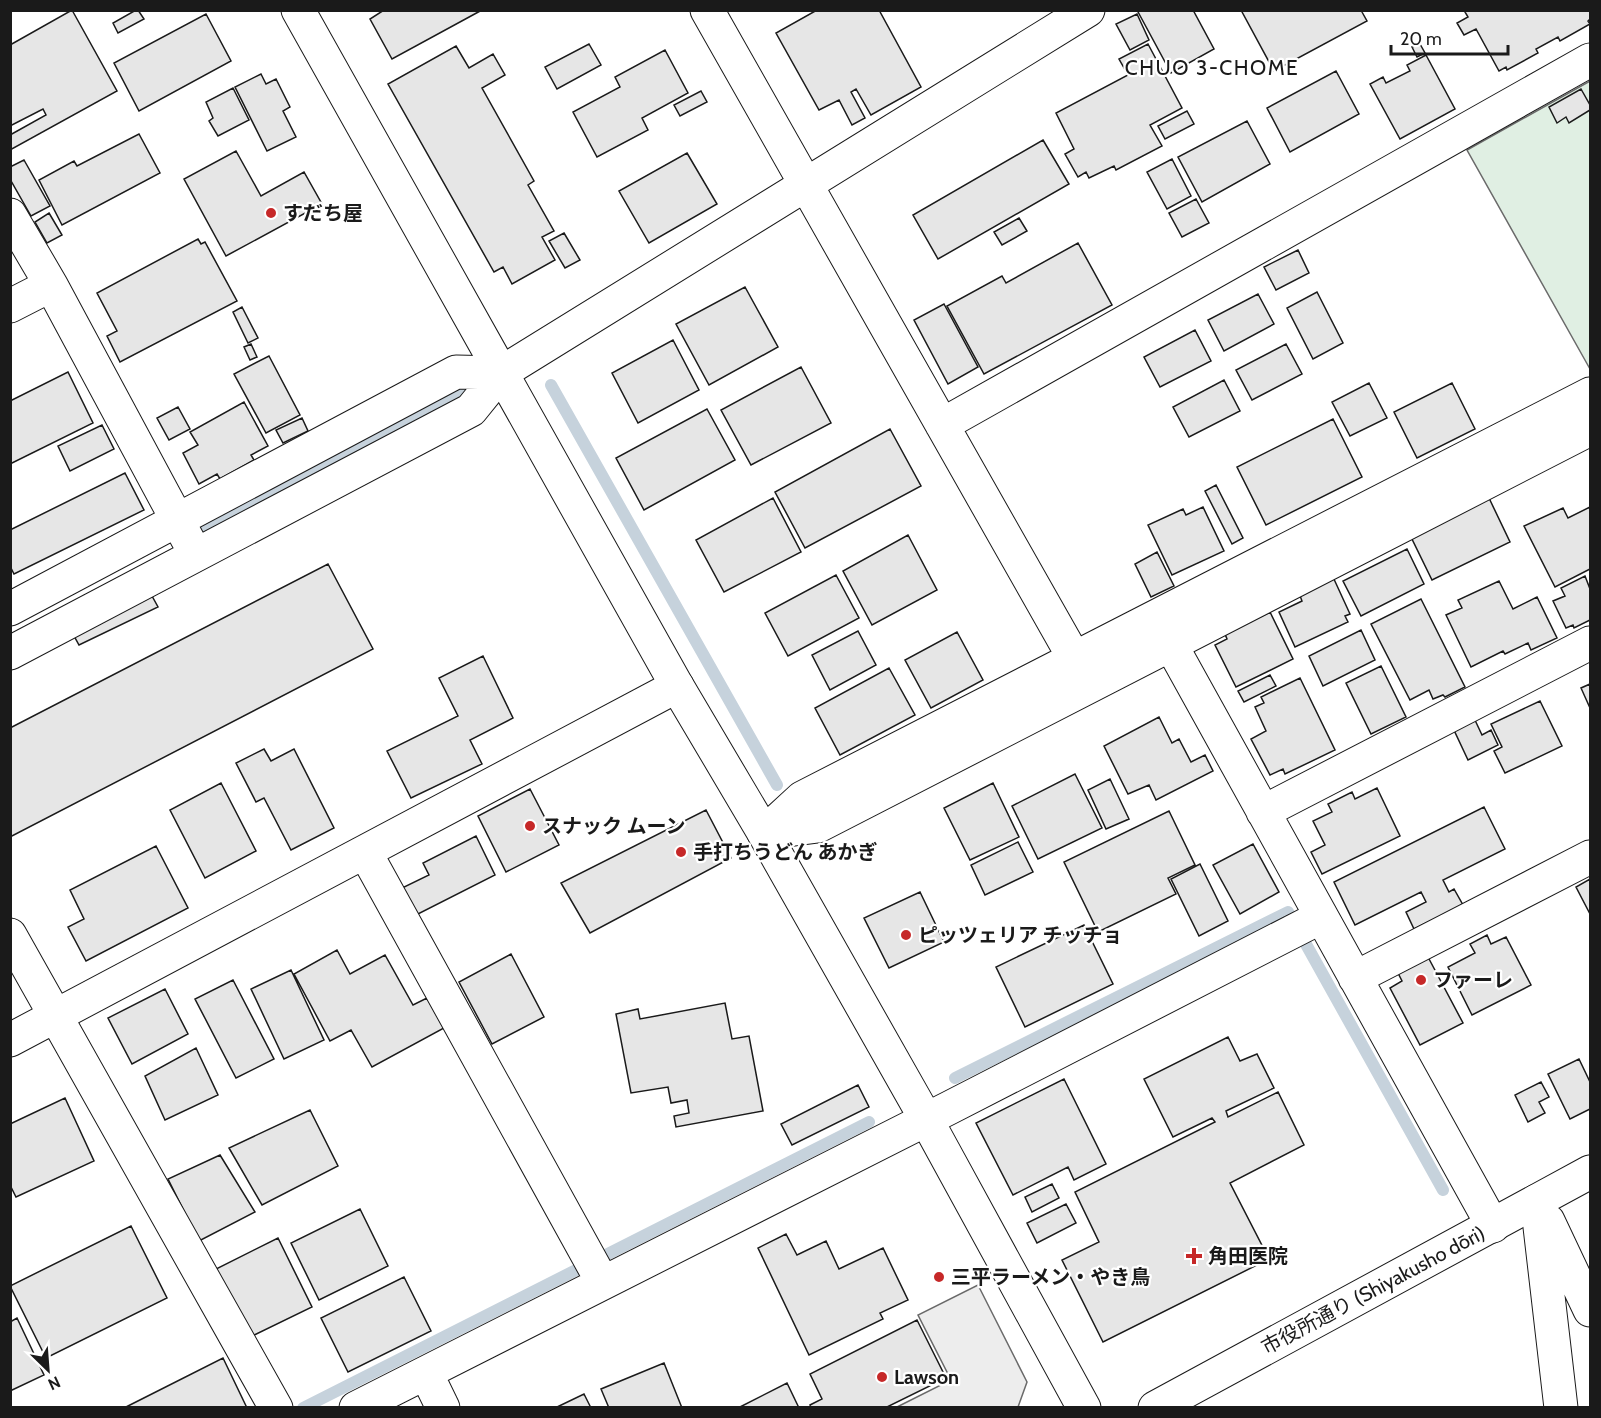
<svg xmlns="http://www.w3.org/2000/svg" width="1601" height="1418" viewBox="0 0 1601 1418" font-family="Cabin,'Noto Sans JP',sans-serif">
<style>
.green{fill:#e0efe3;stroke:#6a6a6a;stroke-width:1.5}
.parking{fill:#ededed;stroke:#6a6a6a;stroke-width:1.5}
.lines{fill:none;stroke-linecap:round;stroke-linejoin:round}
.stream{stroke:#c6d2dc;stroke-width:12}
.building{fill:#e6e6e6;stroke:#1a1a1a;stroke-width:1.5}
.minor-casing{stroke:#1a1a1a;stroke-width:35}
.tertiary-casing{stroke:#1a1a1a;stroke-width:35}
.minor{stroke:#fff;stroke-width:33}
.tertiary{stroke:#fff;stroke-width:33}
.poi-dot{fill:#c62828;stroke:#fff;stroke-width:2}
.labels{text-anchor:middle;stroke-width:4.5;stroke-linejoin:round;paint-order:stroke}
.poi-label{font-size:20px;font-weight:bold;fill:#1a1a1a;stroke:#fff;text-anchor:start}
.street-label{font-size:20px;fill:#1a1a1a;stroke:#fff}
.neighbourhood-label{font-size:21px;letter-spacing:1.5px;fill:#1a1a1a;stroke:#fff}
</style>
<rect width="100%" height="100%" fill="#fff"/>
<path class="green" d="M 1590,81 L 1590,369 L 1467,150 Z"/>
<path class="parking" d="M 978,1285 L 1027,1382 L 1018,1407 L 897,1407 L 951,1380 L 918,1315 Z"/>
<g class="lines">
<path class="stream" d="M 551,385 L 777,785
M 189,540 L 460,393
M 955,1078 L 1288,912 L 1443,1190
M 303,1408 L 869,1122"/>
</g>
<path class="building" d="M 72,10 L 117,91 L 10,150 L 10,135 L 46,115 L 43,109 L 10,126 L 10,45 Z
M 136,10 L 138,10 L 144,19 L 118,33 L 113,23 Z
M 384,10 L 482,10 L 392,59 L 370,19 Z
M 817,10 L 879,10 L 921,87 L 871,115 L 856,89 L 851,92 L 865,118 L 852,125 L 839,100 L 819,110 L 776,33 Z
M 1137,10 L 1193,10 L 1214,49 L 1171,73 Z
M 1241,10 L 1364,10 L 1362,12 L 1367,21 L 1274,71 Z
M 1468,10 L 1590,10 L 1590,19 L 1588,21 L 1590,24 L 1560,41 L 1558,37 L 1536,49 L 1538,53 L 1507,70 L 1506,67 L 1499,71 L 1476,29 L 1464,35 L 1457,23 L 1468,17 L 1465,12 Z
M 206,14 L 231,61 L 139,111 L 114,63 Z
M 1137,14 L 1149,40 L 1130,50 L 1116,24 Z
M 589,44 L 601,65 L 557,89 L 545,67 Z
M 1148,44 L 1182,108 L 1150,125 L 1162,146 L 1116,170 L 1114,166 L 1089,178 L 1086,172 L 1078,177 L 1065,154 L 1074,149 L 1056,113 L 1128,75 L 1119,59 Z
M 1420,44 L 1425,53 L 1417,57 L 1412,47 Z
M 456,46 L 469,68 L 493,54 L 505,75 L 482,88 L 534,181 L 528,185 L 554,231 L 542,237 L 555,260 L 512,284 L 503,267 L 494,272 L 388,84 Z
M 665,50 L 688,93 L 642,118 L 648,130 L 597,157 L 573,112 L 620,87 L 615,77 Z
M 1426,55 L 1455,109 L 1400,139 L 1370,84 L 1383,77 L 1386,83 L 1410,71 L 1407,65 Z
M 1336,71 L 1359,114 L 1290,152 L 1267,108 Z
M 261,74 L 266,84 L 276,79 L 290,107 L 283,111 L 296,137 L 267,151 L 235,87 Z
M 233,88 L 249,120 L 218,136 L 209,121 L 213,118 L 206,102 Z
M 1581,89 L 1590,105 L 1590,110 L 1569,123 L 1566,117 L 1557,123 L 1549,107 Z
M 701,91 L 707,102 L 680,116 L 674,105 Z
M 1187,111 L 1194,124 L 1165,139 L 1158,126 Z
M 1247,121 L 1270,164 L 1202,202 L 1178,157 Z
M 139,134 L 160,173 L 62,225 L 39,180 L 74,161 L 77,166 Z
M 1043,140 L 1069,184 L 938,259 L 913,215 Z
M 236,151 L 261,196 L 304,172 L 322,204 L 226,256 L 184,179 Z
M 687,153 L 717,204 L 649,243 L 619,191 Z
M 1172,159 L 1191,196 L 1167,209 L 1147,172 Z
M 24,160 L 50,206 L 31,216 L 10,179 L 10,167 Z
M 1196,199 L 1209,223 L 1182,237 L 1169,213 Z
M 49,213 L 62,235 L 47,243 L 35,222 Z
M 1019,218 L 1027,231 L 1002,245 L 994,232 Z
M 564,233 L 580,260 L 565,268 L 549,241 Z
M 198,239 L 201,244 L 205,242 L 237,301 L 120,362 L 107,336 L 117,331 L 97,293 Z
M 1078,243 L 1112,305 L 984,374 L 947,306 L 1002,276 L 1006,283 Z
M 1298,250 L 1309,273 L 1276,290 L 1264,267 Z
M 745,287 L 778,347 L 709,385 L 676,324 Z
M 1317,292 L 1343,343 L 1313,359 L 1287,308 Z
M 1258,294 L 1274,324 L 1224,351 L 1208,320 Z
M 944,304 L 978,367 L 948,384 L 914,320 Z
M 242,307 L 258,338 L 248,343 L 233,312 Z
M 1195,330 L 1211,361 L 1160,387 L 1144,357 Z
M 673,340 L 699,390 L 638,423 L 612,373 Z
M 251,344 L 257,357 L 250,360 L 244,347 Z
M 1286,344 L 1302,374 L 1252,400 L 1236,370 Z
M 269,356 L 300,415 L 266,433 L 234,374 Z
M 801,367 L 831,423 L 751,465 L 721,410 Z
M 68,372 L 93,423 L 10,464 L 10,401 Z
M 1224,380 L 1240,411 L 1189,437 L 1173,407 Z
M 1369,383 L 1387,418 L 1350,436 L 1332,402 Z
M 1452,383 L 1475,429 L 1417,458 L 1394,412 Z
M 244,402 L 268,446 L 251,455 L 254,460 L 220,479 L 217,474 L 199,484 L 183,453 L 198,445 L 190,432 Z
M 178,407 L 190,429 L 169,440 L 157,418 Z
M 707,409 L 735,460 L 644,510 L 616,458 Z
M 302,418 L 308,431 L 283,443 L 276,430 Z
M 1333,419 L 1362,477 L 1266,525 L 1237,467 Z
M 102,425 L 114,449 L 70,471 L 58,446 Z
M 890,429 L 921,486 L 805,548 L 775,492 Z
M 125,473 L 144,510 L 14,574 L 10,566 L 10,530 Z
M 1216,485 L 1243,538 L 1232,544 L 1205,491 Z
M 773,498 L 801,552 L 724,592 L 696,540 Z
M 1489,498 L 1510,542 L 1432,580 L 1411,537 Z
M 1203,507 L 1224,551 L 1172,575 L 1148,525 L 1183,509 L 1186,515 Z
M 1590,507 L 1590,569 L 1555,587 L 1524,526 L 1563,508 L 1568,518 Z
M 908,535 L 937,590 L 872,625 L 843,571 Z
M 1407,549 L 1424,584 L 1361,616 L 1343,581 Z
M 1157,552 L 1174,586 L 1151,597 L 1135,564 Z
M 328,564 L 373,649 L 10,837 L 10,728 Z
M 836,575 L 859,618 L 788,656 L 765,613 Z
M 1585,576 L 1590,589 L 1590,620 L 1574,628 L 1573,625 L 1566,628 L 1553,601 L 1565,596 L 1561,588 Z
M 1333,577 L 1350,614 L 1345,616 L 1348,622 L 1295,647 L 1279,612 L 1302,601 L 1299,593 Z
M 1499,581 L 1513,609 L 1537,597 L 1557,638 L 1531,650 L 1528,643 L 1505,654 L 1503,651 L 1471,667 L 1446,615 L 1462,608 L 1458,600 Z
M 152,596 L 158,607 L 79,645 L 73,634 Z
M 1421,599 L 1465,687 L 1445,697 L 1443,695 L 1433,699 L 1429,690 L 1410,700 L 1371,624 Z
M 1270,612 L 1293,659 L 1236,687 L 1215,645 L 1227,639 L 1225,634 Z
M 1361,630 L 1375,660 L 1323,686 L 1309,656 Z
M 858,631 L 876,665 L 830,690 L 812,655 Z
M 957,632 L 983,680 L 931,708 L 905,660 Z
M 483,656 L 513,718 L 470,740 L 482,764 L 411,798 L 387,751 L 458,716 L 439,678 Z
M 1381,666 L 1406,717 L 1371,734 L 1346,683 Z
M 889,668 L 915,715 L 840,755 L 815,708 Z
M 1270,675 L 1276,686 L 1244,702 L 1238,691 Z
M 1300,678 L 1335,750 L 1285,774 L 1283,769 L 1270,775 L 1251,739 L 1266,731 L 1255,707 L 1264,703 L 1261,697 Z
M 1590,684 L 1590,708 L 1581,688 Z
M 1540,701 L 1562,746 L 1505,773 L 1494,751 L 1502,747 L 1491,724 Z
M 1159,717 L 1172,743 L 1179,739 L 1191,762 L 1205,755 L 1213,771 L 1156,800 L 1149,785 L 1128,794 L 1104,746 Z
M 1474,718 L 1482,735 L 1491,730 L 1498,745 L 1468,760 L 1453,728 Z
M 264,749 L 271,761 L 294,749 L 334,828 L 291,850 L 264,798 L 256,802 L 236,763 Z
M 1075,774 L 1102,828 L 1038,859 L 1012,806 Z
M 1110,779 L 1129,819 L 1106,829 L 1088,790 Z
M 221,783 L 256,851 L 205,878 L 170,810 Z
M 993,783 L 1019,837 L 970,860 L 944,808 Z
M 1377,788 L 1400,836 L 1322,874 L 1311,852 L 1325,845 L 1313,821 L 1332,812 L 1328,804 L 1352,792 L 1355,799 Z
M 530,789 L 559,845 L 506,872 L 478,816 Z
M 1484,807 L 1505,849 L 1443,880 L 1449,892 L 1454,889 L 1463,905 L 1414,929 L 1406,912 L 1426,902 L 1421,892 L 1355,925 L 1334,882 Z
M 706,810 L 731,858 L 590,933 L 561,883 Z
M 1169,811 L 1195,865 L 1168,878 L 1176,894 L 1098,932 L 1064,862 Z
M 476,836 L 495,875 L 416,915 L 402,888 L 429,875 L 423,863 Z
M 1018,842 L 1033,872 L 985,895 L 971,865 Z
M 1253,844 L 1279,892 L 1240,914 L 1213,865 Z
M 156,846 L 188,908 L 86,961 L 68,927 L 84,919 L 70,890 Z
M 1200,864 L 1228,921 L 1199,936 L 1171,879 Z
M 1590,879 L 1590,914 L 1576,887 Z
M 920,892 L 944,942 L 889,968 L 864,918 Z
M 1084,925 L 1113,984 L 1025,1027 L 996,967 Z
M 1487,935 L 1491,944 L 1506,937 L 1531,985 L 1472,1015 L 1448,967 L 1475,953 L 1470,944 Z
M 337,950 L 350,974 L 385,955 L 413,1005 L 427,998 L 444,1028 L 372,1067 L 351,1030 L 330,1041 L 294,974 Z
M 511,954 L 544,1017 L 492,1044 L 459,982 Z
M 1428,957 L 1463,1023 L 1420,1045 L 1390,988 L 1402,981 L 1398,973 Z
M 291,970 L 324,1040 L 284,1059 L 251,989 Z
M 233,980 L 274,1059 L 236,1078 L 195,999 Z
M 165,989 L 188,1034 L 132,1064 L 108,1018 Z
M 725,1003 L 732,1039 L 749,1036 L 763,1111 L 676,1127 L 674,1116 L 689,1113 L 687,1100 L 671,1103 L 668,1087 L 631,1093 L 616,1014 L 638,1009 L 640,1019 Z
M 1228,1037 L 1240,1061 L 1257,1054 L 1274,1088 L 1226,1111 L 1228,1117 L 1278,1092 L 1304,1145 L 1230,1183 L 1269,1259 L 1103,1342 L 1062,1260 L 1099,1242 L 1075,1192 L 1215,1122 L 1212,1118 L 1173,1137 L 1144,1079 Z
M 196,1048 L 218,1095 L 165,1120 L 145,1076 Z
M 1579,1059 L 1590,1082 L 1590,1109 L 1570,1119 L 1548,1074 Z
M 1064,1079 L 1106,1164 L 1074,1180 L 1068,1167 L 1013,1195 L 976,1123 Z
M 1541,1082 L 1549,1097 L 1539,1102 L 1545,1113 L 1528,1122 L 1515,1095 Z
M 858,1085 L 869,1107 L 792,1145 L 781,1124 Z
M 65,1098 L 94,1161 L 16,1197 L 10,1185 L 10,1124 Z
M 310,1110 L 338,1166 L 262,1205 L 229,1148 Z
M 220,1155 L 255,1212 L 199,1241 L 168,1179 Z
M 1052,1184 L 1059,1198 L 1032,1212 L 1025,1197 Z
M 1066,1204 L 1076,1223 L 1037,1243 L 1027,1223 Z
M 360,1209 L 388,1266 L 319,1300 L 291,1243 Z
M 131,1226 L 167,1298 L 46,1358 L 10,1286 Z
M 786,1234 L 797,1255 L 826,1241 L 839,1269 L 883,1248 L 908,1300 L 880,1313 L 883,1319 L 809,1355 L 758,1248 Z
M 278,1238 L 312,1307 L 248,1338 L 214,1270 Z
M 404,1277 L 431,1331 L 348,1372 L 321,1318 Z
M 17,1318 L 44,1375 L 10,1391 L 10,1322 Z
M 917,1320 L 946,1378 L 885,1408 L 811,1408 L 810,1405 L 822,1399 L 810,1374 Z
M 223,1358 L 247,1408 L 124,1408 Z
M 664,1363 L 682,1408 L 609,1408 L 601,1389 Z
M 787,1383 L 799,1408 L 738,1408 Z
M 584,1394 L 591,1408 L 555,1408 Z"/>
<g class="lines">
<g class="minor-casing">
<path id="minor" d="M 707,10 L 1085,677
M 10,215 L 51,285 L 188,540
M 10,306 L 51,285
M 501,373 L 1088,10
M 942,425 L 1590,60
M 10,609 L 456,372 L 501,373 L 471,410 L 10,653
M 1161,627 L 1493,1226
M 1263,812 L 1590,643
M 764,833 L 802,798 L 1590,394
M 764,833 L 818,826 L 1590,429
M 365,852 L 603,1283
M 10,935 L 276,1408
M 1355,978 L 1590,857
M 10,1040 L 677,686
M 1537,1201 L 1561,1408
M 1548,1221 L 1590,1310
M 426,1373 L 443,1408
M 356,1408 L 949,1108 L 1321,917"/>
</g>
<g class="tertiary-casing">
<path id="tertiary" d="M 298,10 L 677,686 L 764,833 L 926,1119 L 1084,1408
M 1155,1408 L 1590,1172"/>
</g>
<use href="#minor" class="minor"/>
<use href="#tertiary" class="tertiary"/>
</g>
<g class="poi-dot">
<circle cx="271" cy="213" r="6"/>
<circle cx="530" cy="826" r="6"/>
<circle cx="681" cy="852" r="6"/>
<circle cx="906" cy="935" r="6"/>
<circle cx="1421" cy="980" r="6"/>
<path d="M1191 1247h6v6h6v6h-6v6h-6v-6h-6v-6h6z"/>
<circle cx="939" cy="1277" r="6"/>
<circle cx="882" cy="1377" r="6"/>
</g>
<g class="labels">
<g class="poi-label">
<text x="283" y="220">すだち屋</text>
<text x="542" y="833">スナック ムーン</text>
<text x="693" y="859">手打ちうどん あかぎ</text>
<text x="918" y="942">ピッツェリア チッチョ</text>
<text x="1433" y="987">ファーレ</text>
<text x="1208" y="1263">角田医院</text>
<text x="951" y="1284">三平ラーメン・やき鳥</text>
<text x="894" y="1384">Lawson</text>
</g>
<g class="street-label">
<text transform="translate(1373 1290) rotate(-28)" y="7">市役所通り (Shiyakusho dōri)</text>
</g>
<g class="neighbourhood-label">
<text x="1212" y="75">CHUO 3-CHOME</text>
</g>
</g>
<rect width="1601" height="1418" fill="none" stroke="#1a1a1a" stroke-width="24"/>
<g transform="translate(48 1370) rotate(155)" stroke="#ffffff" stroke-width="4.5" paint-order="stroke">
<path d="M0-4.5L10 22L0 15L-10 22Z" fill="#1a1a1a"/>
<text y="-9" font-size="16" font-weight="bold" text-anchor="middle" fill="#1a1a1a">N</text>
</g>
<path d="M1391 45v9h117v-9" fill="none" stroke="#1a1a1a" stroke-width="3"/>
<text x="1400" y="45" font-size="18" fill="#1a1a1a" stroke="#ffffff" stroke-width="4.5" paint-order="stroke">20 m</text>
</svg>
